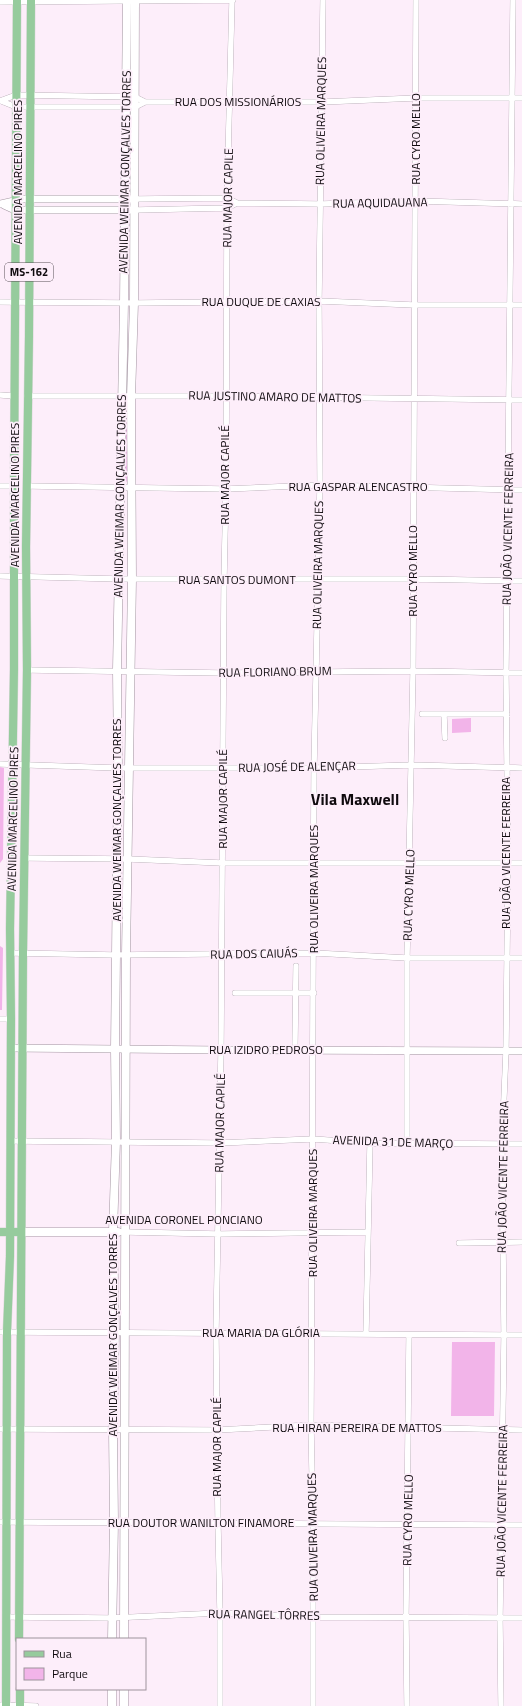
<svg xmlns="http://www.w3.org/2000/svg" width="522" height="1706" viewBox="0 0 522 1706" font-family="'Titillium Web',sans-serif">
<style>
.green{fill:#f2b4e9}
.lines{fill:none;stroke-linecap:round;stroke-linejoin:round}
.minor-casing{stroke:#a395a1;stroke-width:6}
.tertiary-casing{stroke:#a395a1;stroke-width:8}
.secondary-casing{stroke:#a395a1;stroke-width:9}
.primary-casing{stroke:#d9d8d8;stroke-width:9}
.minor{stroke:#fff;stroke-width:5.5}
.tertiary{stroke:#fff;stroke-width:7}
.secondary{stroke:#fff;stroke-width:8}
.primary{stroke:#96cb9d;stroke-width:8}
.labels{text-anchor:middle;stroke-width:3.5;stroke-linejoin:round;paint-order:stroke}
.shield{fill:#fdeefa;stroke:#564e55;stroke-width:1}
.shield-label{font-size:11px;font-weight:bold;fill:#0f0a0e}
.street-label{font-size:12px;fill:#0f0a0e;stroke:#fdeefa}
.district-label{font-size:16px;font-weight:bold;fill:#0f0a0e;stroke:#fdeefa}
</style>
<rect width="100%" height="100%" fill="#fdeefa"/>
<path class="green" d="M 126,401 L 128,402 L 128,480 L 126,482 L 124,480 Z
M 471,718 L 471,732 L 452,733 L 452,719 Z
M 0,767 L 4,768 L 3,859 L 0,863 Z
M 0,946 L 3,948 L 2,1010 L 0,1010 Z
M 452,1342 L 495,1342 L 494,1416 L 451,1416 Z"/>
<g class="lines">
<g class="minor-casing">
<path id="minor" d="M 0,2 L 233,0
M 0,101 L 16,95 L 135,97 L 145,102
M 1,101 L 16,107 L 135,107 L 145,102 L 322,102 L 417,98 L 522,98
M 134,199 L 227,198 L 237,203 L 321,204 L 416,201 L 522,204
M 135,210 L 227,208 L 237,203
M 0,302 L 134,303 L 319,301 L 414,305 L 522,305
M 0,395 L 14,396
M 27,396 L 225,396 L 522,400
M 0,486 L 14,486
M 27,486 L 226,489 L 320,485 L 522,490
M 0,576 L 120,579 L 413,579 L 522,581
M 27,670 L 224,673 L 413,671 L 522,673
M 422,714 L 507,714
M 444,714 L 445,738
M 0,764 L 118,768 L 314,768 L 412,765 L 522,768
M 24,858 L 128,859 L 222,863 L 522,863
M 11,953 L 116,955 L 314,953 L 407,958 L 522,958
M 235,993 L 314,993
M 0,1019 L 11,1019
M 295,1044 L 296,966
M 10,1141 L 219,1143 L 313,1139 L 370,1143 L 522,1144
M 407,1143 L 407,958 L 413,671 L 416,0
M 125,1232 L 219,1234 L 367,1232
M 459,1243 L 522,1242
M 0,1332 L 522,1335
M 366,1334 L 370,1143
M 0,1429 L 216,1430 L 311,1425 L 522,1430
M 0,1522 L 522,1525
M 7,1617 L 111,1618 L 220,1613 L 314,1617 L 522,1618
M 0,1705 L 36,1706
M 220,1706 L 220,1613 L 218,1524 L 216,1333 L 221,1050 L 224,580 L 226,489 L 227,198 L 232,0
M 313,1706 L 313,1523 L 311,1425 L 314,768 L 320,485 L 319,301 L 323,0
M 407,1706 L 406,1617 L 409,1335
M 501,1706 L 500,1619 L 504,1335 L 502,1144 L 506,1051 L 508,863 L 506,673 L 513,0"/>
</g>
<g class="tertiary-casing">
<path id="tertiary" d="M 0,204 L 23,199 L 134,199
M 4,205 L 15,210 L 130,210
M 11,1048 L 221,1050 L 522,1051"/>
</g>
<g class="secondary-casing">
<path id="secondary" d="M 21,1232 L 118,1232
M 112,1639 L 114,1522 L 113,1430 L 115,1332 L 113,1232 L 116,1141 L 115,1049 L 118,768 L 117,670 L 124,303 L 127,0
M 124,1639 L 126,954 L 132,579 L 131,397 L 134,303 L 135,0
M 112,1689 L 112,1706
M 124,1689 L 124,1706"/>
</g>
<g class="primary-casing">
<path id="primary" d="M 0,1232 L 21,1232
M 19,1639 L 23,953 L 27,670 L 26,547 L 29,336 L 31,0
M 20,1689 L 20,1706
M 6,1706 L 7,1332 L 10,1256 L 11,1019 L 10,929 L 14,669 L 14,486 L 17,0"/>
</g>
<use href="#minor" class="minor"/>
<use href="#tertiary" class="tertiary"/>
<use href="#secondary" class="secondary"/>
<use href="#primary" class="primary"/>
</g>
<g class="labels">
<rect class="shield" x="5" y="263" width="48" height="18" rx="3"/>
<g class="shield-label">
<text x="29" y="276">MS-162</text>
</g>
<g class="street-label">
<text x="238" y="106">RUA DOS MISSIONÁRIOS</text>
<text transform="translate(321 121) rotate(-89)" y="4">RUA OLIVEIRA MARQUES</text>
<text transform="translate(416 139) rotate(-90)" y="4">RUA CYRO MELLO</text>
<text transform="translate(18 172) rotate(-90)" y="4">AVENIDA MARCELINO PIRES</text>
<text transform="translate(125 172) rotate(-89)" y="4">AVENIDA WEIMAR GONÇALVES TORRES</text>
<text transform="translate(228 198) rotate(-89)" y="4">RUA MAJOR CAPILE</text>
<text transform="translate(380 203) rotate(-1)" y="4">RUA AQUIDAUANA</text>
<text x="261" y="306">RUA DUQUE DE CAXIAS</text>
<text transform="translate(275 397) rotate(1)" y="4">RUA JUSTINO AMARO DE MATTOS</text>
<text transform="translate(225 475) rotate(-90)" y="4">RUA MAJOR CAPILÉ</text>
<text x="358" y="491">RUA GASPAR ALENCASTRO</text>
<text transform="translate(15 495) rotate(-90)" y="4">AVENIDA MARCELINO PIRES</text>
<text transform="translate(120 496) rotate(-89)" y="4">AVENIDA WEIMAR GONÇALVES TORRES</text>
<text transform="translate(508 529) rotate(-89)" y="4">RUA JOÃO VICENTE FERREIRA</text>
<text transform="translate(318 565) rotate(-89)" y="4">RUA OLIVEIRA MARQUES</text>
<text transform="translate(413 571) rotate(-90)" y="4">RUA CYRO MELLO</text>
<text x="237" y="584">RUA SANTOS DUMONT</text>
<text transform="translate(275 672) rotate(-1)" y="4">RUA FLORIANO BRUM</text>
<text transform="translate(297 767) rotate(-1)" y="4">RUA JOSÉ DE ALENÇAR</text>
<text transform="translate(223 799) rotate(-90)" y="4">RUA MAJOR CAPILÉ</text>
<text transform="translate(13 819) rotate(-89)" y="4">AVENIDA MARCELINO PIRES</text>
<text transform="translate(117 820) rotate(-90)" y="4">AVENIDA WEIMAR GONÇALVES TORRES</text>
<text transform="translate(506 853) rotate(-90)" y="4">RUA JOÃO VICENTE FERREIRA</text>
<text transform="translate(314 889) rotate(-90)" y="4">RUA OLIVEIRA MARQUES</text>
<text transform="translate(409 895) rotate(-88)" y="4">RUA CYRO MELLO</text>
<text transform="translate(254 954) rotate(-1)" y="4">RUA DOS CAIUÁS</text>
<text x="266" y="1054">RUA IZIDRO PEDROSO</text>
<text transform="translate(220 1123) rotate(-89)" y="4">RUA MAJOR CAPILÉ</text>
<text transform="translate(393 1142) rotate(2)" y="4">AVENIDA 31 DE MARÇO</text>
<text transform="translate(503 1177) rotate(-89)" y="4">RUA JOÃO VICENTE FERREIRA</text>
<text transform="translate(313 1213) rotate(-90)" y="4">RUA OLIVEIRA MARQUES</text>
<text x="184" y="1224">AVENIDA CORONEL PONCIANO</text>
<text x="261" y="1337">RUA MARIA DA GLÓRIA</text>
<text transform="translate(113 1335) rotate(-90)" y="4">AVENIDA WEIMAR GONÇALVES TORRES</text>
<text x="357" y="1432">RUA HIRAN PEREIRA DE MATTOS</text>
<text transform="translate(217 1447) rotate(-90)" y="4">RUA MAJOR CAPILÉ</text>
<text transform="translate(502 1501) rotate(-89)" y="4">RUA JOÃO VICENTE FERREIRA</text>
<text transform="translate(408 1520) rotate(-89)" y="4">RUA CYRO MELLO</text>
<text x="201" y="1527">RUA DOUTOR WANILTON FINAMORE</text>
<text transform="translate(313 1537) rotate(-91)" y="4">RUA OLIVEIRA MARQUES</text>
<text transform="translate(264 1615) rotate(1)" y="4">RUA RANGEL TÔRRES</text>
</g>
<g class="district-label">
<text x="355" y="805">Vila Maxwell</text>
</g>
</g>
<rect x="16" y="1638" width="130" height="52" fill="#fdeefa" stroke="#9e939c"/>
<rect x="24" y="1651" width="20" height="6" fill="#96cb9d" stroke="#9e939c"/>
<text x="52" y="1658" font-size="12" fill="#0f0a0e">Rua</text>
<rect x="24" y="1668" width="20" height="12" fill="#f2b4e9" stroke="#9e939c"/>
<text x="52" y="1678" font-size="12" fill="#0f0a0e">Parque</text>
</svg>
